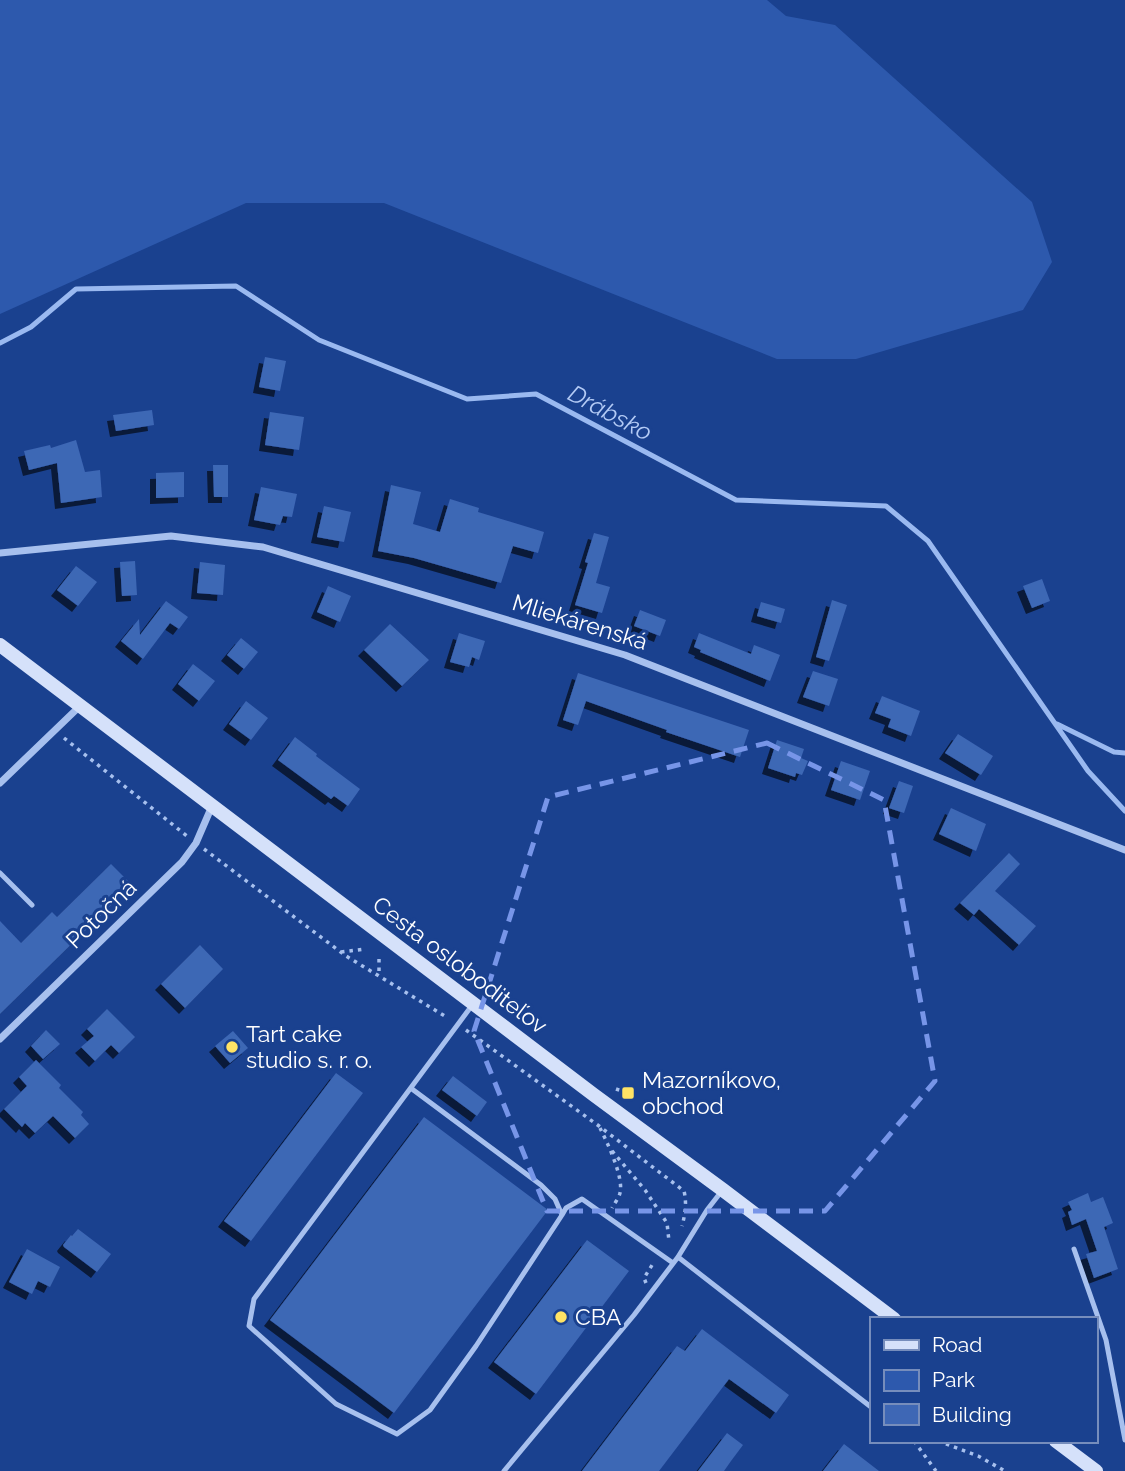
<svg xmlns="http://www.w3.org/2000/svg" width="1125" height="1471" viewBox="0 0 1125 1471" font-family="Raleway,sans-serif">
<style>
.green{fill:#2d59ad}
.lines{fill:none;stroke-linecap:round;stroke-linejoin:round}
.stream{stroke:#9ab9f0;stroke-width:5}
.building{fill:#3e67b5;filter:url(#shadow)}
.path{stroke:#a7c0ee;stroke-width:3.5;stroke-dasharray:3.5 5;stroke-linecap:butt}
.lane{stroke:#a7c0ee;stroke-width:5}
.street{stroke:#a7c0ee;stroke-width:7}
.secondary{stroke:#d5e1fa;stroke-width:14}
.marked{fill:none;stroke:#7795e8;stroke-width:5;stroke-dasharray:14 9;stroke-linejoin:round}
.poi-dot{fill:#ffe365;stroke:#1a418f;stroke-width:2.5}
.labels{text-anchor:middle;stroke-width:6;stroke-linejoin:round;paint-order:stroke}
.street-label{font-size:23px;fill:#fff;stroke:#1a418f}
.poi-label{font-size:23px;fill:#fff;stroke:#1a418f;text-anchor:start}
.water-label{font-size:24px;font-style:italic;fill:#b3caf5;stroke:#1a418f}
</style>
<defs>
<filter id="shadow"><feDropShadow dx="-6" dy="6" stdDeviation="0" flood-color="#0009"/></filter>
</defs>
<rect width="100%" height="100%" fill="#1a418f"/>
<path class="green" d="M 0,0 L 767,0 L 786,16 L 835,25 L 1032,202 L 1052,262 L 1023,310 L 856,359 L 777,359 L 384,203 L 246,203 L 0,314 Z"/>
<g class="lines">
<path class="stream" d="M 0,343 L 31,327 L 76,289 L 236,286 L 319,340 L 467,399 L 536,394 L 736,500 L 886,506 L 928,541 L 1088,771 L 1125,811
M 1057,724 L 1114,752 L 1125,753"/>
</g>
<path class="building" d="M 265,357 L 286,361 L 280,391 L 259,387 Z
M 152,410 L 154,425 L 116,431 L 113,415 Z
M 270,412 L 304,417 L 299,450 L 265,445 Z
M 76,440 L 85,472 L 100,470 L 102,497 L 61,503 L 57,463 L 29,470 L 24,451 L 50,445 L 51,448 Z
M 213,465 L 228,465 L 228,497 L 214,497 Z
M 184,472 L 184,497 L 156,498 L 156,473 Z
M 391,485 L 421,492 L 413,524 L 440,532 L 450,499 L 479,508 L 478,512 L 544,532 L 538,553 L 513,546 L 501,583 L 414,558 L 378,551 Z
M 261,487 L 297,494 L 292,517 L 283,516 L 280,525 L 254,520 Z
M 324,506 L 351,512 L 344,542 L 317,537 Z
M 594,533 L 609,537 L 596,583 L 610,587 L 602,613 L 575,605 L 588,563 L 585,562 Z
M 135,561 L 137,595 L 122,596 L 120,562 Z
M 200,562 L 225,565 L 223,595 L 197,593 Z
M 76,566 L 97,582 L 78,606 L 57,590 Z
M 1042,579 L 1050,601 L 1032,608 L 1023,586 Z
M 328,586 L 351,596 L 340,622 L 317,612 Z
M 832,600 L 847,605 L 829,661 L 816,657 Z
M 166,601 L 188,617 L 179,629 L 170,623 L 143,659 L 121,641 L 139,619 L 140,635 Z
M 761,602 L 785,609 L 781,623 L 757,616 Z
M 640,610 L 666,620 L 660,636 L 634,626 Z
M 390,624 L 429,660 L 402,686 L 364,650 Z
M 459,633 L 485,641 L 479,660 L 472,657 L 469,667 L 450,662 Z
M 699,633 L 751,654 L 754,645 L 780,655 L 770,681 L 700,652 L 701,650 L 694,647 Z
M 241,638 L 258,652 L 244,669 L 227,655 Z
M 193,664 L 215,681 L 199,701 L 178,684 Z
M 813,671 L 838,679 L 829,706 L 803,697 Z
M 578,673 L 749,730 L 740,757 L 666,732 L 667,730 L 586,701 L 578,725 L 563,720 Z
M 882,696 L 920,711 L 911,736 L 888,727 L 891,719 L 875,713 Z
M 246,701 L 268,718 L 251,740 L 229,724 Z
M 958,734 L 993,756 L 981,775 L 945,753 Z
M 295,737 L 317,754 L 316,756 L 360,789 L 348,806 L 334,796 L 331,799 L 278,760 Z
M 777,740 L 804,749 L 801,758 L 808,761 L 802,775 L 796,773 L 795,777 L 768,768 Z
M 841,761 L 870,771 L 860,800 L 831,790 Z
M 899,781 L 913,786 L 904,813 L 889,808 Z
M 951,808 L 986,824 L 976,851 L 939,834 Z
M 1009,853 L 1020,864 L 995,891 L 1036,926 L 1019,945 L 979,909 L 974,915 L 960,903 Z
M 111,864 L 132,885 L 0,1014 L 0,921 L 21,943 L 52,912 L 57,917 Z
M 200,945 L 223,969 L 185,1008 L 161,984 Z
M 107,1009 L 135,1037 L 119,1053 L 111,1045 L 95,1061 L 81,1047 L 94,1036 L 87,1029 Z
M 46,1030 L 60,1044 L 43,1059 L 31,1046 Z
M 233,1031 L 248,1048 L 230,1063 L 215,1046 Z
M 36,1060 L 61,1085 L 59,1088 L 83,1112 L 81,1115 L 89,1124 L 75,1138 L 53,1116 L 35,1133 L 25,1123 L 22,1127 L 4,1109 L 27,1086 L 19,1077 Z
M 336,1073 L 363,1093 L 251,1241 L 224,1221 Z
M 453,1076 L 487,1102 L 477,1116 L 442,1090 Z
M 424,1117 L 548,1210 L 394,1413 L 270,1320 Z
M 1088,1193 L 1091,1202 L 1103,1197 L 1113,1223 L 1104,1227 L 1118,1269 L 1094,1278 L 1086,1254 L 1097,1251 L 1086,1219 L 1072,1225 L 1068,1212 L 1072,1210 L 1068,1202 Z
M 78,1229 L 111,1254 L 97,1272 L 64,1247 L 63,1245 L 71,1235 L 72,1236 Z
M 587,1240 L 629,1271 L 536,1394 L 494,1362 Z
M 27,1249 L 60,1267 L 50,1287 L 38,1281 L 32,1294 L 9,1282 Z
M 702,1329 L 789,1395 L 776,1413 L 729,1379 L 659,1471 L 582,1471 L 677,1346 L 685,1351 Z
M 727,1433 L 743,1445 L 731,1461 L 724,1471 L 698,1471 Z
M 844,1444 L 879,1471 L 823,1471 Z"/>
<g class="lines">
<path class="path" d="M 64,738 L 187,836
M 204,849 L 346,956 L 448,1018
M 341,952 L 365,949
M 379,959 L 379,976
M 466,1030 L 599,1126 L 684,1191 C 687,1203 685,1215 682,1226
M 616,1089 L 624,1092
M 600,1128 C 607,1142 624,1177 620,1193 C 619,1198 614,1204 612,1208
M 612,1151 L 645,1190 L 667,1223 L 669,1241
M 646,1283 L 644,1278 L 654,1262
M 914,1441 L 936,1471
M 938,1441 L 978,1456 L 1005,1471"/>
<path class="lane" d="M 0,873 L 32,905
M 412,1089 L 541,1185 L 555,1199 L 562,1215 L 476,1346 L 430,1410 L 397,1434 L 336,1404 L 249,1326 L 254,1299 L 473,1004
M 562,1215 L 566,1208 L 582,1199 L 673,1263
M 1074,1249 L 1106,1340 L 1125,1440
M 678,1257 L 871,1407
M 504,1471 L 634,1315 L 678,1257 L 707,1210 L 721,1192"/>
<path class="street" d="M 0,553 L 171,536 L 263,547 L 625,655 L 1125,850
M 0,783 L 80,706
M 0,1039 L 182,862 L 196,843 L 212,806"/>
<path class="secondary" d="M 0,645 L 594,1095 L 723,1190 L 894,1319
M 1056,1441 L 1096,1471"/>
</g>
<path class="marked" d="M 767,743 L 884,800 L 935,1081 L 825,1211 L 547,1211 L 474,1031 L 548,797 Z"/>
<g class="poi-dot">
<circle cx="232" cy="1047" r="7"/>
<rect x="621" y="1086" width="14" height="14" rx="3.5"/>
<circle cx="561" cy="1317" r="7"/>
</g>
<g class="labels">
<g class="street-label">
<text transform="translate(580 622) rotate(17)" y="8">Mliekárenská</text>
<text transform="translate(101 914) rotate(-44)" y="8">Potočná</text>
<text transform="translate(460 965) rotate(37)" y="8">Cesta osloboditeľov</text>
</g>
<g class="poi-label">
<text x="246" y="1042">Tart cake<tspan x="246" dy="26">studio s. r. o.</tspan></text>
<text x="642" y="1088">Mazorníkovo,<tspan x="642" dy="26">obchod</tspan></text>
<text x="575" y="1325">CBA</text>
</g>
<g class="water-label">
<text transform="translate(610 413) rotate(28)" y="8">Drábsko</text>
</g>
</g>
<rect x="870" y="1317" width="228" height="126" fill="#1a418f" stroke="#768dbc" stroke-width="2"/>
<rect x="884" y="1340" width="35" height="10" fill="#d5e1fa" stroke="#768dbc" stroke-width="2"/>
<text x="932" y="1352" font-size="21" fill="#ffffff">Road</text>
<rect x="884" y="1370" width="35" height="21" fill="#2d59ad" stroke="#768dbc" stroke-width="2"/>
<text x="932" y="1387" font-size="21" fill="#ffffff">Park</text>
<rect x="884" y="1404" width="35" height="21" fill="#3e67b5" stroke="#768dbc" stroke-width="2"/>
<text x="932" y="1422" font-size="21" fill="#ffffff">Building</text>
</svg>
